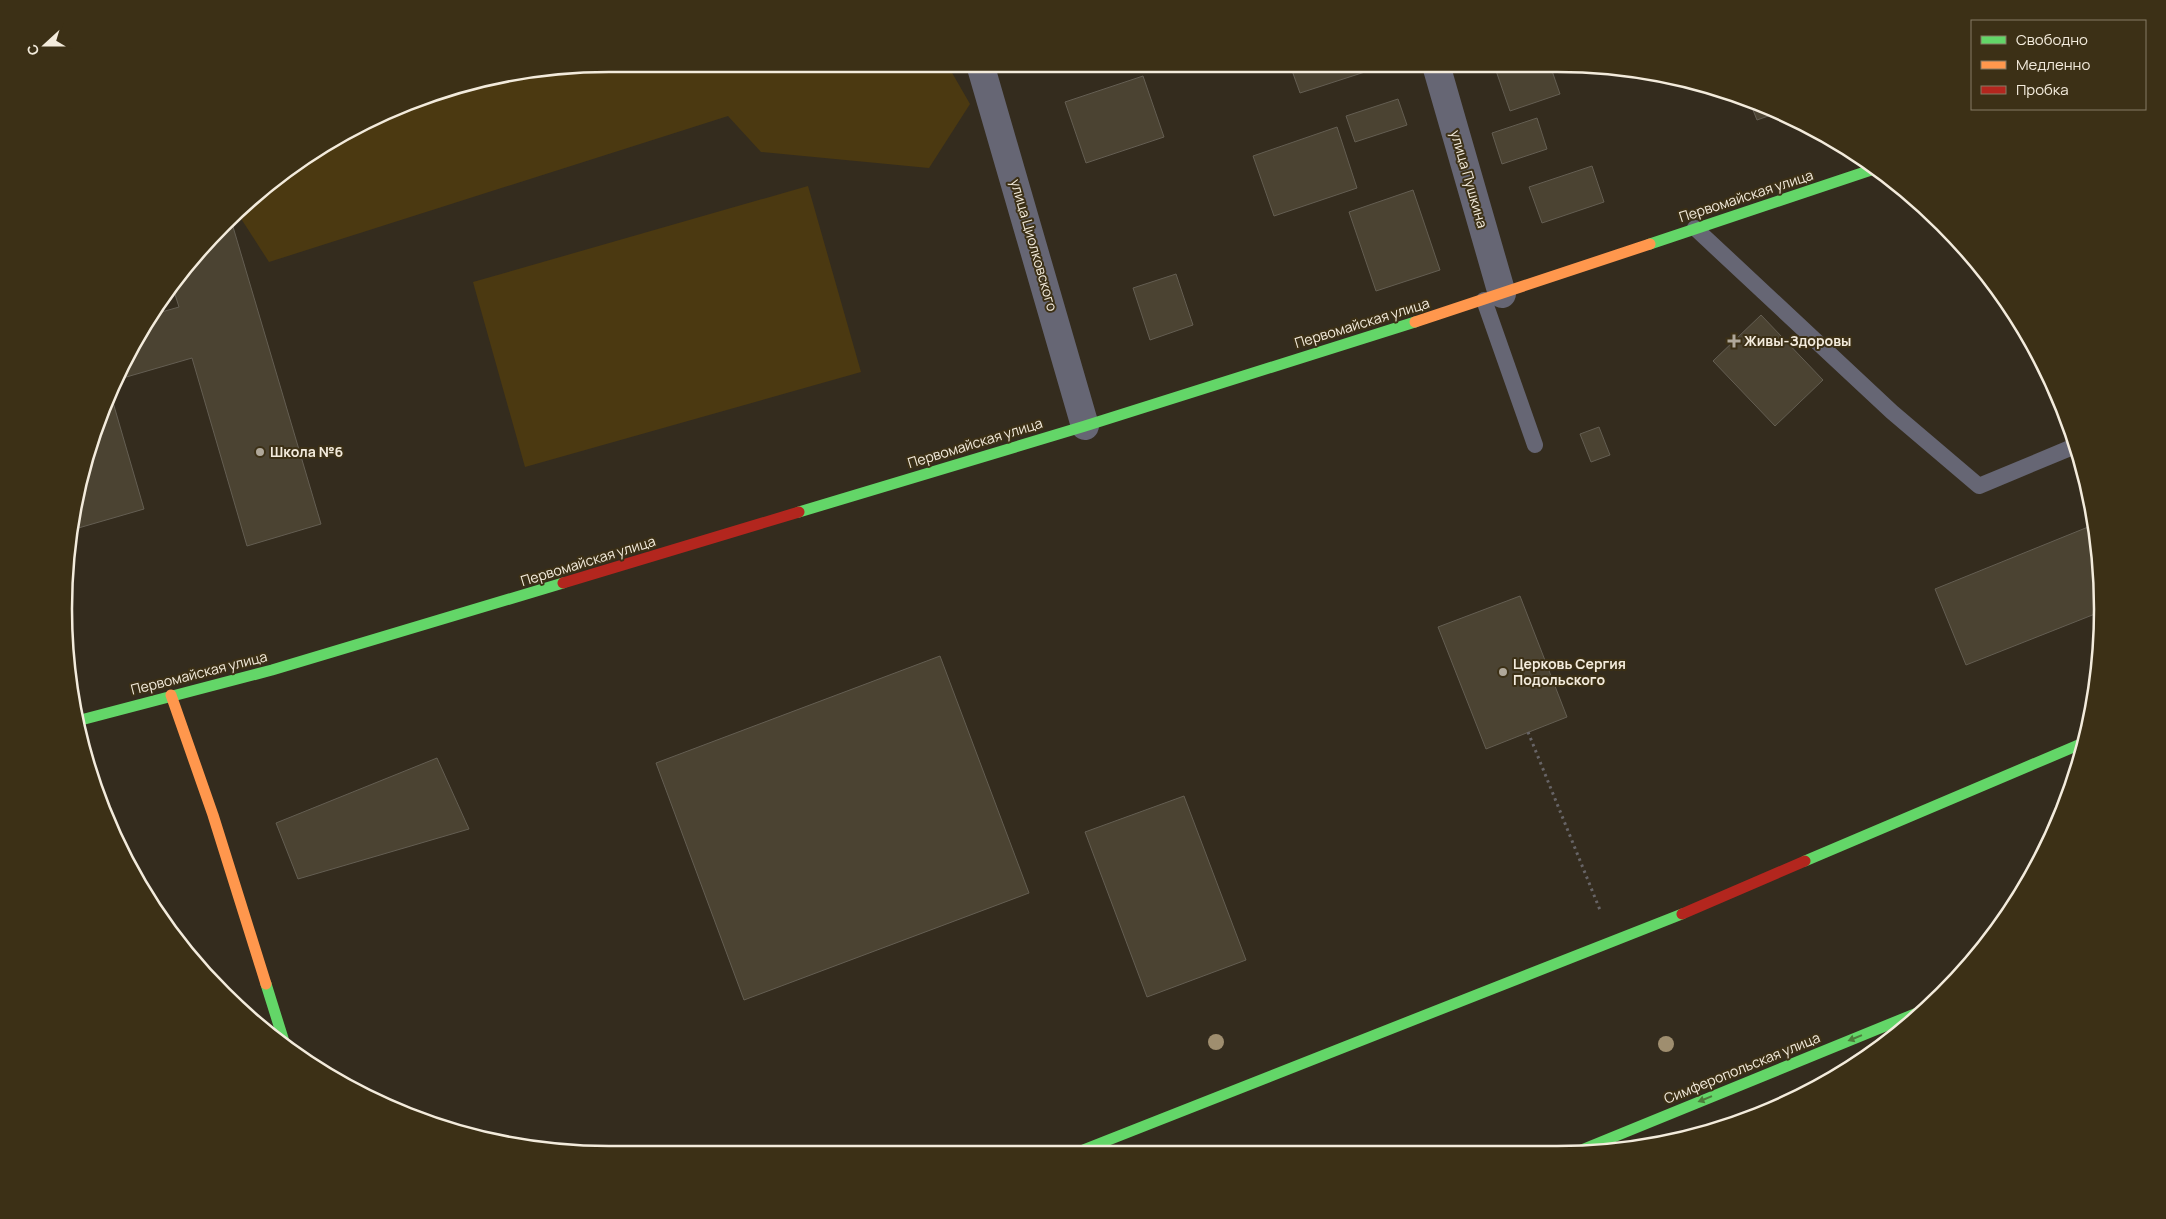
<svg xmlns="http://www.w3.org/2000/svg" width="2166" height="1219" viewBox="0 0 2166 1219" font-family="Manrope,sans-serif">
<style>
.green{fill:#4b3911}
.building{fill:#4b4332;stroke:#645e52}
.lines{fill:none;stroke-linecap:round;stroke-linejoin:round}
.path{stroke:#676466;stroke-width:3;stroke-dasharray:2.5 4;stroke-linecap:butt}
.lane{stroke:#666674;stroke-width:16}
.street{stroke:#666674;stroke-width:28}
.fast{stroke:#63d668;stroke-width:11}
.slow{stroke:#ff974d;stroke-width:11}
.jam{stroke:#b3261e;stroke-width:11}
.tree{fill:#9f8e6f}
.oneway{fill:#4e7b3b}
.poi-dot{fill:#b0a89a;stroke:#3c3016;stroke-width:2}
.labels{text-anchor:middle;stroke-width:4;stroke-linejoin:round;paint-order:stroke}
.street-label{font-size:14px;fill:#f3ebdc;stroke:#3c3016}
.poi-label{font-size:14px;font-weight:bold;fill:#f3ebdc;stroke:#3c3016;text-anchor:start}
.rim{fill:none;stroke:#f3ebdc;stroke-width:2.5}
</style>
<rect width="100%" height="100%" fill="#342c1e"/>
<path class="green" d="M 610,64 L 947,64 L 970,104 L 929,168 L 761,152 L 728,116 L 269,262 L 238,214 L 277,177 L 337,137 L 434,93 L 503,74 Z
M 808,186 L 861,372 L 525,467 L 473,282 Z"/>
<path class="building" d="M 1064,64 L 1089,64 L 1066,72 Z
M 1290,65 L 1369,65 L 1371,70 L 1300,93 Z
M 1494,65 L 1550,65 L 1560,94 L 1510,111 Z
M 1143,76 L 1164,137 L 1086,163 L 1065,102 Z
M 1398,99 L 1407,125 L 1355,142 L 1346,116 Z
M 1751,105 L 1774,114 L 1757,120 Z
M 1537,118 L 1547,149 L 1502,164 L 1492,133 Z
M 1337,127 L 1357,188 L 1274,216 L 1253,156 Z
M 1592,166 L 1604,202 L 1542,223 L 1529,187 Z
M 1413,190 L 1440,270 L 1376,291 L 1349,212 Z
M 231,220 L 321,524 L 247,546 L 192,358 L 116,380 L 151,315 L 179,307 L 172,285 L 199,249 Z
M 1176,274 L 1193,325 L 1150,340 L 1133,288 Z
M 1761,315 L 1823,380 L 1775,426 L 1713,361 Z
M 110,392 L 144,509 L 75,529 L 73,523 L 82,469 Z
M 1599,427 L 1610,455 L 1591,462 L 1580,434 Z
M 2093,525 L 2101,574 L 2100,612 L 1966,665 L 1935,589 Z
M 1520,596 L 1567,717 L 1486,749 L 1438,627 Z
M 940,656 L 1029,893 L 744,1000 L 656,763 Z
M 437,758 L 469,829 L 298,879 L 276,823 Z
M 1184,796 L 1246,960 L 1147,997 L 1085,832 Z"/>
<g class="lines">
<path class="path" d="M 1528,732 L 1600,910"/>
<path class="lane" d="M 1695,228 L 1892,412 L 1979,486 L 2075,446
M 1484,300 L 1535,445"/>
<path class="street" d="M 980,64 L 1085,426
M 1436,65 L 1502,294"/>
<path class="fast" d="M 1650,244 L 1874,169
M 799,512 L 1085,426 L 1415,322
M 77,721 L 272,670 L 563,583
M 1805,861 L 2083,743
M 266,984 L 286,1048
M 1579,1151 L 1917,1013
M 1078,1152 L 1682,914"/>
<path class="slow" d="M 1415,322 L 1650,244
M 171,695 L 213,815 L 266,984"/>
<path class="jam" d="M 563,583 L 799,512
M 1682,914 L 1805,861"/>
</g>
<g class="tree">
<circle cx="1216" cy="1042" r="8"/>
<circle cx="1666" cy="1044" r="8"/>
</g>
<defs><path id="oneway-solid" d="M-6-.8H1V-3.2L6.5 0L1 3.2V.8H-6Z" transform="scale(1.25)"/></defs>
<g class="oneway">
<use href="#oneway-solid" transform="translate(1855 1038) rotate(158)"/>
<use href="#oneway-solid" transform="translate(1705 1099) rotate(158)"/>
</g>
<g class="poi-dot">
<path d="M1731.5 333.5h5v5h5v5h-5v5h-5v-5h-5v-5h5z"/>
<circle cx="260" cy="452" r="5"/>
<circle cx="1503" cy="672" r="5"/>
</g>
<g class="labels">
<g class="street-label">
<text transform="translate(1469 179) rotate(74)" y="5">улица Пушкина</text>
<text transform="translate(1746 196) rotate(-18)" y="5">Первомайская улица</text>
<text transform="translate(1034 245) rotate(74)" y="5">улица Циолковского</text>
<text transform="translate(1362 323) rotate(-17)" y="5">Первомайская улица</text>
<text transform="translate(975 443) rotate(-17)" y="5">Первомайская улица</text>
<text transform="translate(588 561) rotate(-17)" y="5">Первомайская улица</text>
<text transform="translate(199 673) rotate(-14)" y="5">Первомайская улица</text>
<text transform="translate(1742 1068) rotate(-22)" y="5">Симферопольская улица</text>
</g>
<g class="poi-label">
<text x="1744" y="346">Живы-Здоровы</text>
<text x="270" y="457">Школа №6</text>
<text x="1513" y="669">Церковь Сергия<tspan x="1513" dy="16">Подольского</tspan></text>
</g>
</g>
<path d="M0 0H2166V1219H0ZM609 72H1557A537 537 0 0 1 2094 609V609A537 537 0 0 1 1557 1146H609A537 537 0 0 1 72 609V609A537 537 0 0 1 609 72Z" fill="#3c3016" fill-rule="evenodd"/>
<path class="rim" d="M609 72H1557A537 537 0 0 1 2094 609V609A537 537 0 0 1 1557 1146H609A537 537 0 0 1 72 609V609A537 537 0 0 1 609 72Z"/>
<rect x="1971" y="20" width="175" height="90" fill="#3c3016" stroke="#857b65"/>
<rect x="1981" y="36" width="25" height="8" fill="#63d668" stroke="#857b65"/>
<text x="2016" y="45" font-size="15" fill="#f3ebdc">Свободно</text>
<rect x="1981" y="61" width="25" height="8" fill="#ff974d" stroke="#857b65"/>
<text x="2016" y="70" font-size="15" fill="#f3ebdc">Медленно</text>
<rect x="1981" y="86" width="25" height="8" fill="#b3261e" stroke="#857b65"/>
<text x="2016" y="95" font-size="15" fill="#f3ebdc">Пробка</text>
<g transform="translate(45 45) rotate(249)" stroke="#3c3016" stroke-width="4" paint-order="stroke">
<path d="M0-4L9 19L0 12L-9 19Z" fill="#f3ebdc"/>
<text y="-8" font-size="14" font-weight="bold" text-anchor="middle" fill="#f3ebdc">С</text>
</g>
</svg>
